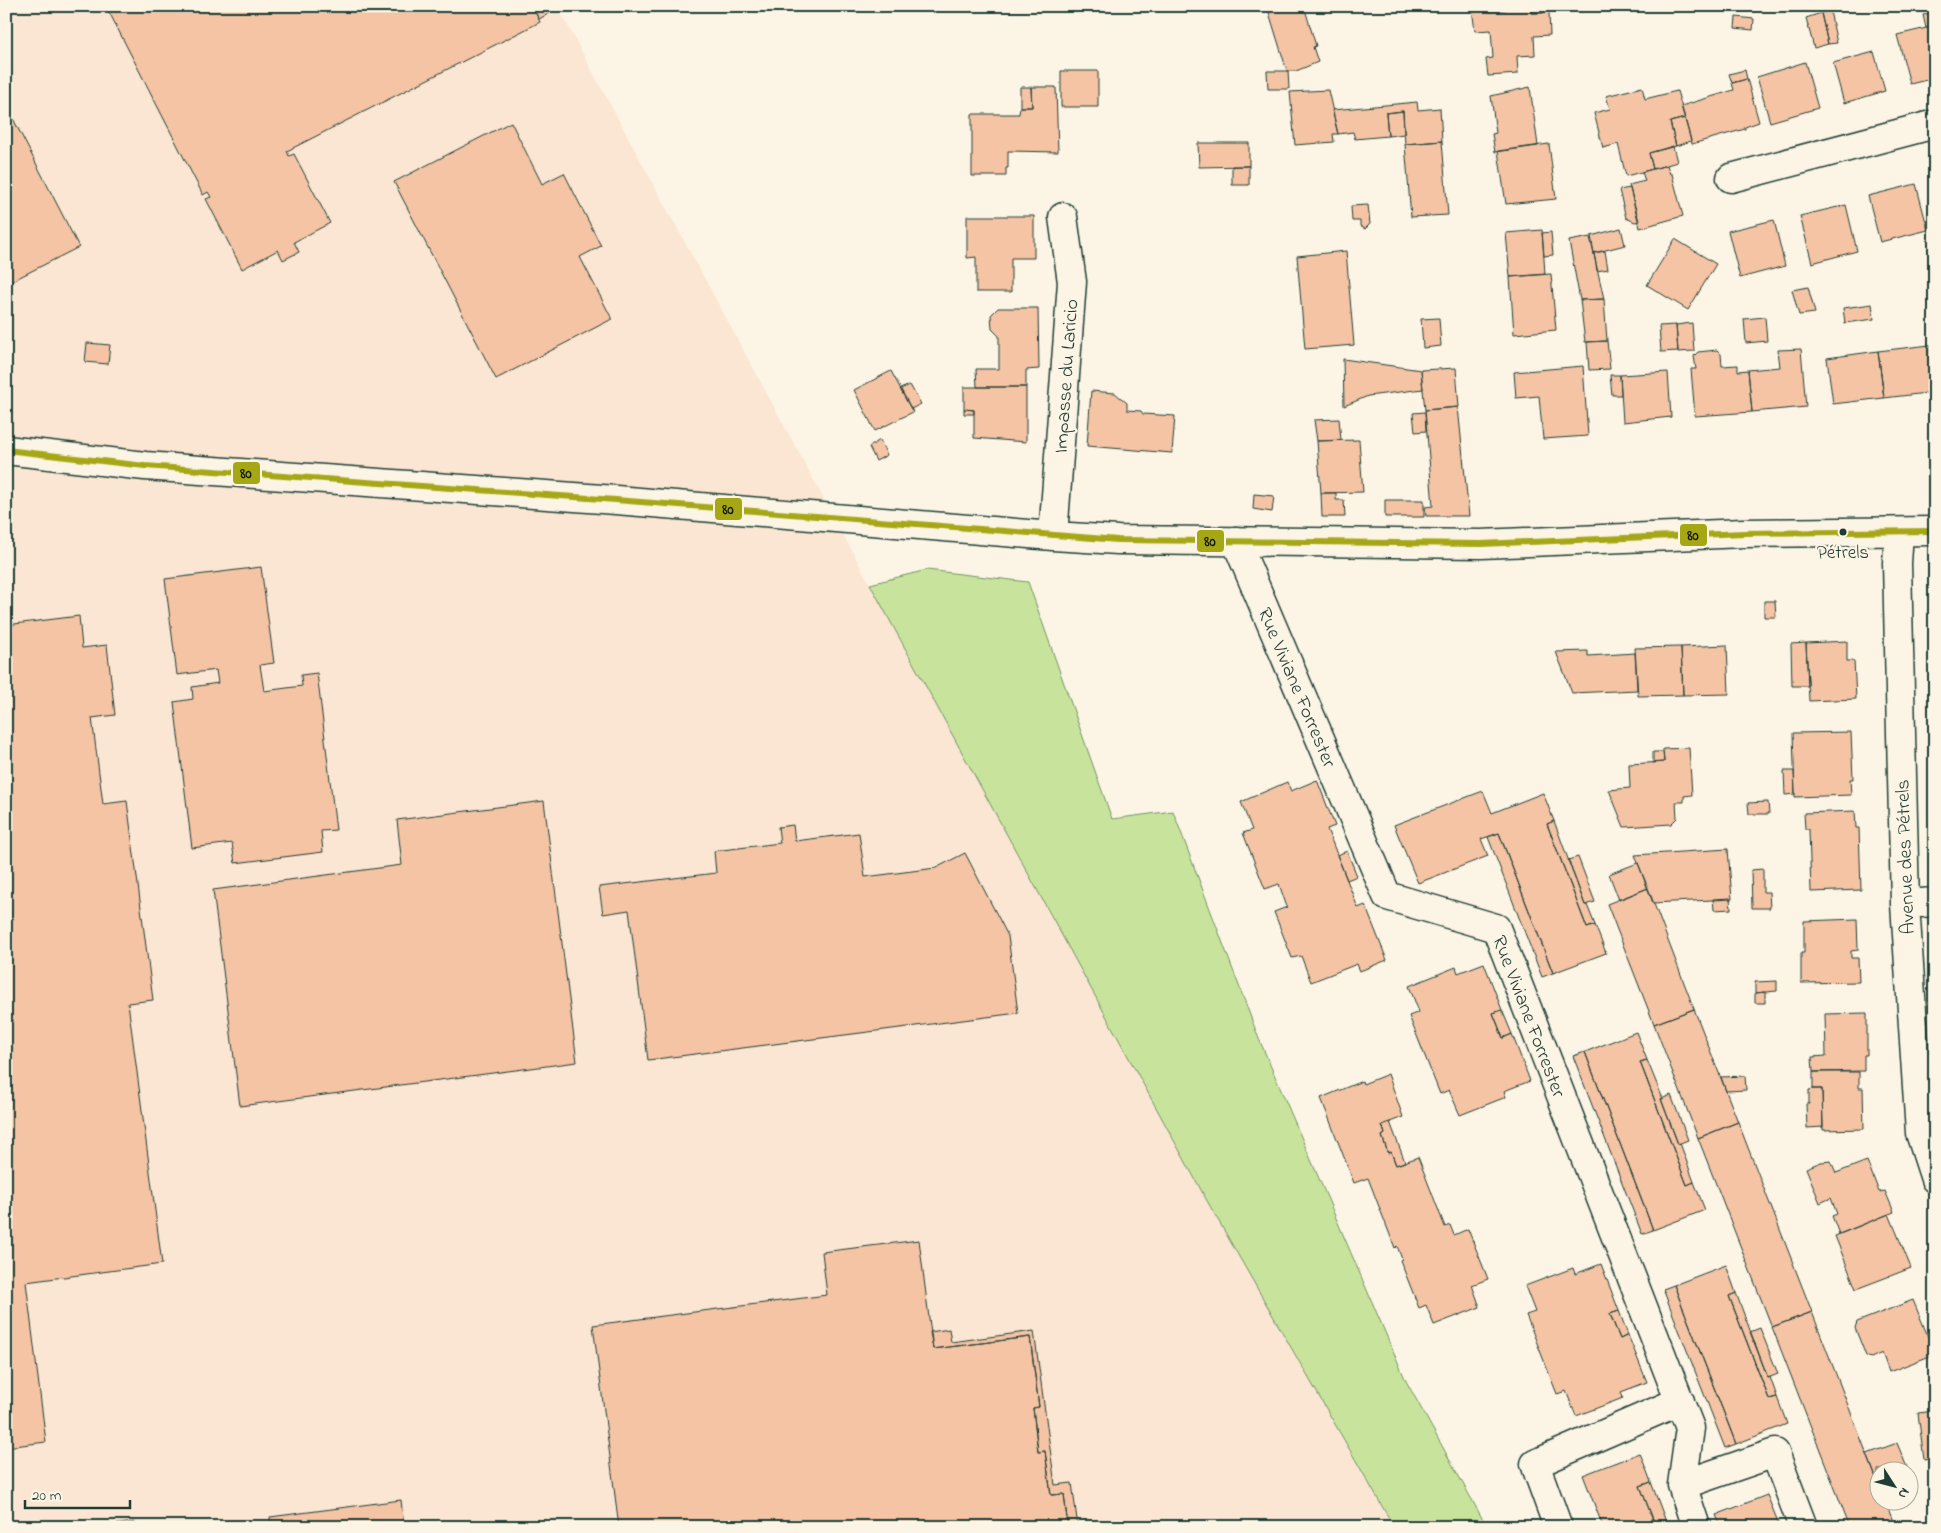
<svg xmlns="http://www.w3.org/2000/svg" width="1941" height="1533" viewBox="0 0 1941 1533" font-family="'Indie Flower',sans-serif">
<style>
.built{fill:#fae6d2}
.green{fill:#c8e49c;stroke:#749068}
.building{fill:#f5c4a5;stroke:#1f3d34}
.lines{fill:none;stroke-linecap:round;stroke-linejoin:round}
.street-casing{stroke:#1f3d34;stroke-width:31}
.street{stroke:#fcf5e5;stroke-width:28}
.bus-1-casing{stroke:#fcf5e5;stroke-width:10}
.bus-1{stroke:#a5a715;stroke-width:6}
.bus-dot{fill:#1f3d34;stroke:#fcf5e5;stroke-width:2}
.labels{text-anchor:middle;stroke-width:4.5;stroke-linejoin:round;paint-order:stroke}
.bus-label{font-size:19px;fill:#1f3d34;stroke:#fcf5e5}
.street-label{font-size:20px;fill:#1f3d34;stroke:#fcf5e5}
.line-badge{stroke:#fcf5e5;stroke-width:2}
.pale-badge-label{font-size:14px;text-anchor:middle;font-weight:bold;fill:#111}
</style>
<rect width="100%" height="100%" fill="#fcf5e5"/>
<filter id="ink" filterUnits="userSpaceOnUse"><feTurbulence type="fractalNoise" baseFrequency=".02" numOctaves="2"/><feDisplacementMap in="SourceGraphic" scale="10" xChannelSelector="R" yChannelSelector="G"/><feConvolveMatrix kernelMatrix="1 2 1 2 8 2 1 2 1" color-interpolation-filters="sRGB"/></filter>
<g filter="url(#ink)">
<path class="built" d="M 6,6 L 557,6 L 870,584 L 1206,1199 L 1394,1527 L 6,1527 Z"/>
<path class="green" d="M 927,570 L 1028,582 L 1112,819 L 1173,811 L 1259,1039 L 1406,1381 L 1487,1527 L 1394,1527 L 1206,1199 L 870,584 Z"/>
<path class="building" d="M 106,6 L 532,6 L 540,22 L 287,151 L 289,156 L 294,154 L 330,223 L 294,242 L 299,252 L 283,260 L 278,250 L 242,269 L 206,199 L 211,197 L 208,192 L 203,195 Z
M 532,6 L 547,6 L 550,13 L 539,19 Z
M 1267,6 L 1304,6 L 1316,46 L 1313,47 L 1318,62 L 1296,71 L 1287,71 Z
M 1506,6 L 1543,6 L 1543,9 L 1531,10 L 1531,13 L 1549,12 L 1550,35 L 1534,36 L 1535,55 L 1517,56 L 1518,74 L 1488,76 L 1486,59 L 1493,58 L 1491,30 L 1475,31 L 1472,9 L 1489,8 L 1490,12 L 1506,10 Z
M 1543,9 L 1543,13 L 1531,13 L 1531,10 Z
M 1830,11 L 1837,43 L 1828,44 L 1821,13 Z
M 1935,12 L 1935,26 L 1926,28 L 1923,15 Z
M 1821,13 L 1828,44 L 1814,48 L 1806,18 Z
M 1736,17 L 1754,19 L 1753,30 L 1735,28 Z
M 1935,26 L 1935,78 L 1910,84 L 1897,35 Z
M 1874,52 L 1885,91 L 1844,103 L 1833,63 Z
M 1805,62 L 1818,108 L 1770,122 L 1757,77 Z
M 1745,70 L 1747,79 L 1732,83 L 1729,74 Z
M 1061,71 L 1098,71 L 1098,107 L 1061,107 Z
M 1267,71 L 1288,71 L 1289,89 L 1268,89 Z
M 1747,79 L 1759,122 L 1745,127 L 1745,129 L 1692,144 L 1681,106 L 1734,90 L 1732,83 Z
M 1020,87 L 1031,87 L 1032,107 L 1020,107 Z
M 1031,87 L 1056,87 L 1058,152 L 1008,151 L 1008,168 L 1006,168 L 1006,176 L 972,176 L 972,114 L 1019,114 L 1020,107 L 1032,107 Z
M 1530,87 L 1538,146 L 1495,152 L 1492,134 L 1496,133 L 1491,96 Z
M 1642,87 L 1645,99 L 1677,91 L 1685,118 L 1670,122 L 1676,146 L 1649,153 L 1653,169 L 1626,176 L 1618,144 L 1603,148 L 1594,113 L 1610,109 L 1606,96 Z
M 1328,90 L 1338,134 L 1333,134 L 1334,142 L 1295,145 L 1290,92 Z
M 1417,102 L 1418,110 L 1440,108 L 1442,141 L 1405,144 L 1403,111 L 1386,113 L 1388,136 L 1355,139 L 1353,132 L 1338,134 L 1332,110 Z
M 6,105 L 79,247 L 6,284 Z
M 1403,111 L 1404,134 L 1388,136 L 1386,113 Z
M 1685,118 L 1691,141 L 1676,146 L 1670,122 Z
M 511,122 L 542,184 L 564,173 L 601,246 L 580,257 L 612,319 L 496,379 L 394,182 Z
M 1442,141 L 1448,215 L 1411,217 L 1405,144 Z
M 1198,143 L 1249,143 L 1249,166 L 1199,167 Z
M 1549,144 L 1556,199 L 1506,204 L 1498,151 Z
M 1673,146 L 1677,162 L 1653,169 L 1649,153 Z
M 1667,165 L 1670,174 L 1672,174 L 1683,216 L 1640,228 L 1629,185 L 1645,181 L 1642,172 Z
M 1232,166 L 1249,166 L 1249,185 L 1232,185 Z
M 1916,184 L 1928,230 L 1880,242 L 1868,196 Z
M 1630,188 L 1639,221 L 1635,222 L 1626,218 L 1619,190 Z
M 1368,205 L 1370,224 L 1365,229 L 1360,226 L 1360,221 L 1352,221 L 1351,206 Z
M 1846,205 L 1857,251 L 1812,263 L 1800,216 Z
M 967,216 L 1034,216 L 1034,258 L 1011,258 L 1011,292 L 976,292 L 976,257 L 967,258 Z
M 1774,220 L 1785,266 L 1740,278 L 1728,231 Z
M 1621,228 L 1625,245 L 1594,253 L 1591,236 Z
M 1542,230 L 1545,274 L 1510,277 L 1506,233 Z
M 1551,232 L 1553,255 L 1544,256 L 1542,233 Z
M 1590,237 L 1604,299 L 1580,300 L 1569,241 Z
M 1675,239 L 1716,264 L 1688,310 L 1647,285 Z
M 1346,251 L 1354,345 L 1305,349 L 1297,256 Z
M 1605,251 L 1608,269 L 1597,271 L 1594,253 Z
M 1551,274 L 1556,330 L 1514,334 L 1510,277 Z
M 1930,286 L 1935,286 L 1935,297 L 1934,297 Z
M 1808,287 L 1815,313 L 1799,315 L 1792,290 Z
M 1604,299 L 1607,341 L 1585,342 L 1580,300 Z
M 1872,304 L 1874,319 L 1845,323 L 1843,308 Z
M 998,308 L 1038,308 L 1039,369 L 1026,370 L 1026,387 L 977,387 L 976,369 L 999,369 L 999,336 L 992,329 L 991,315 Z
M 1765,317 L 1767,341 L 1746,343 L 1744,319 Z
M 1439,318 L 1441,346 L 1423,348 L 1421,319 Z
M 1692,323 L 1694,351 L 1678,352 L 1676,325 Z
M 1676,325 L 1678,351 L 1661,352 L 1659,326 Z
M 1607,341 L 1610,369 L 1589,370 L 1587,342 Z
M 87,343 L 110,345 L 108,364 L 85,362 Z
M 1930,345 L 1935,392 L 1884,398 L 1878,351 Z
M 1801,349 L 1806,407 L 1752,412 L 1748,370 L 1780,367 L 1778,350 Z
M 1717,350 L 1721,354 L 1722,366 L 1738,365 L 1738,371 L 1748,370 L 1752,412 L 1695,416 L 1691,369 L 1696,369 L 1694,356 L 1698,352 Z
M 1878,351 L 1884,398 L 1833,404 L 1827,358 Z
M 1343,359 L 1421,370 L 1423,389 L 1368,396 L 1344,406 Z
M 1583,366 L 1588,436 L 1543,439 L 1539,396 L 1516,398 L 1514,372 Z
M 1456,368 L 1459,407 L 1425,410 L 1421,370 Z
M 891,371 L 913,412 L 875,431 L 854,390 Z
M 1668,372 L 1671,417 L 1623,422 L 1620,375 Z
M 1610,375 L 1620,375 L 1621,395 L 1612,395 Z
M 910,385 L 921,404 L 911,409 L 900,389 Z
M 964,387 L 1026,387 L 1026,442 L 974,438 L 974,410 L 964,409 Z
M 1091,391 L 1115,393 L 1127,403 L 1127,410 L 1141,411 L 1143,414 L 1175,416 L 1172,453 L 1087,446 Z
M 1458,407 L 1469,516 L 1426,516 L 1425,507 L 1433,506 L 1425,410 Z
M 964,409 L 974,410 L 974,414 L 964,414 Z
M 1425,412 L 1426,431 L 1415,432 L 1413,413 Z
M 1339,419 L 1341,440 L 1317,441 L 1314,420 Z
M 880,440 L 887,455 L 876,461 L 869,447 Z
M 1359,440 L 1363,492 L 1321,493 L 1317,441 Z
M 1321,493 L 1336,493 L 1336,500 L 1344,500 L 1345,517 L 1322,517 Z
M 1254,494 L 1274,496 L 1272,512 L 1253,509 Z
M 1385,500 L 1424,500 L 1424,517 L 1385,517 Z
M 261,567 L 274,663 L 260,665 L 264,691 L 302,686 L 301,675 L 317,673 L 336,830 L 321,831 L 323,852 L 235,863 L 232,843 L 192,848 L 174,702 L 193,699 L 192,687 L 218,683 L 216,670 L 177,675 L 165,579 Z
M 1764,601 L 1775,601 L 1776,617 L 1764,617 Z
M 79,616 L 82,648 L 107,645 L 115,715 L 92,718 L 103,804 L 127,801 L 153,1000 L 128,1003 L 162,1264 L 26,1282 L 46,1442 L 6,1447 L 6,625 Z
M 1847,641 L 1847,661 L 1854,661 L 1856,699 L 1809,701 L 1806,643 Z
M 1806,643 L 1808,686 L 1792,686 L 1791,644 Z
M 1727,645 L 1729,694 L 1683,695 L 1681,647 Z
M 1681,647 L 1683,695 L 1638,696 L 1635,648 Z
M 1588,651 L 1588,656 L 1635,653 L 1637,690 L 1572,693 L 1556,652 Z
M 1851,732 L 1853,779 L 1850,779 L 1851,795 L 1795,797 L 1793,733 Z
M 1689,748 L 1692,795 L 1684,796 L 1684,802 L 1676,802 L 1677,818 L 1671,824 L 1624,827 L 1609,790 L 1630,788 L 1629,764 L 1664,762 L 1663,749 Z
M 1653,752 L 1663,752 L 1664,762 L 1653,763 Z
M 1784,771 L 1794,771 L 1795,794 L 1785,795 Z
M 1317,780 L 1335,826 L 1327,829 L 1347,880 L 1358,908 L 1365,905 L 1387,960 L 1360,971 L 1357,964 L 1311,982 L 1301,956 L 1292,958 L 1274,912 L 1287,907 L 1279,884 L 1265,889 L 1243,833 L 1252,830 L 1241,802 L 1287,782 L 1291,791 Z
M 1483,791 L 1492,813 L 1543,793 L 1554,821 L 1547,824 L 1587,928 L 1595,925 L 1606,953 L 1553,973 L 1499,833 L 1481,839 L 1488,856 L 1418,883 L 1394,825 Z
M 544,801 L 577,1062 L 240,1106 L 213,890 L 402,865 L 397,820 Z
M 1768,802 L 1769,814 L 1749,814 L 1748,803 Z
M 1855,811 L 1856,828 L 1859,828 L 1861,890 L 1811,892 L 1809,829 L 1805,829 L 1804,813 Z
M 1554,821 L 1585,905 L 1587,905 L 1595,925 L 1587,928 L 1547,824 Z
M 793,825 L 795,841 L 859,833 L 865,877 L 936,868 L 965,853 L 1008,936 L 1018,1013 L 648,1060 L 629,910 L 603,914 L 599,887 L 716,873 L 714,851 L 780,843 L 778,827 Z
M 1499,833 L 1553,973 L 1542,977 L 1488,837 Z
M 1728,849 L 1732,899 L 1653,903 L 1635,855 Z
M 1347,851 L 1357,876 L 1347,880 L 1337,855 Z
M 1578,857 L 1595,902 L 1585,905 L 1568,860 Z
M 1638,863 L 1648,888 L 1619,900 L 1609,874 Z
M 1763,869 L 1763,892 L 1769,892 L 1770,908 L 1752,908 L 1751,870 Z
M 1648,888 L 1694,1009 L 1654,1024 L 1607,904 Z
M 1730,898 L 1731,909 L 1714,910 L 1713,899 Z
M 1857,919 L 1858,950 L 1851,951 L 1851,958 L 1858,958 L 1859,982 L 1801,983 L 1801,953 L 1804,953 L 1804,921 Z
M 1484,963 L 1502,1010 L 1493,1013 L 1503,1038 L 1512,1034 L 1530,1081 L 1504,1091 L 1506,1097 L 1460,1115 L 1449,1090 L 1440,1094 L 1409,1016 L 1419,1012 L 1409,986 L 1456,967 L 1458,973 Z
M 1777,981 L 1777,991 L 1755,993 L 1755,982 Z
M 1765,992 L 1765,1003 L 1755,1003 L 1755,993 Z
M 1694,1009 L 1738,1122 L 1698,1138 L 1654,1024 Z
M 1502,1010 L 1512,1034 L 1503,1038 L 1493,1013 Z
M 1867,1013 L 1867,1055 L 1864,1055 L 1864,1071 L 1813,1072 L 1812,1057 L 1826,1056 L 1825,1014 Z
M 1636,1032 L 1647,1060 L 1640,1062 L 1687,1185 L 1694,1182 L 1705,1210 L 1653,1230 L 1585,1052 Z
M 1585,1052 L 1653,1230 L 1642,1234 L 1573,1056 Z
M 1647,1060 L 1663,1099 L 1661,1099 L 1678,1144 L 1680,1143 L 1694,1182 L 1687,1185 L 1640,1062 Z
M 1813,1072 L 1859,1072 L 1859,1088 L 1863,1088 L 1864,1129 L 1823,1130 L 1822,1089 L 1813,1089 Z
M 1388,1074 L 1403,1117 L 1382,1125 L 1385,1134 L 1382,1136 L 1388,1153 L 1391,1152 L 1396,1165 L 1418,1157 L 1445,1227 L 1450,1225 L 1454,1235 L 1468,1229 L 1488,1279 L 1472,1285 L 1480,1307 L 1434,1325 L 1426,1305 L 1419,1308 L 1400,1260 L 1402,1259 L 1397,1246 L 1395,1248 L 1368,1178 L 1354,1183 L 1321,1098 L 1362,1081 L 1363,1084 Z
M 1745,1076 L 1746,1090 L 1726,1091 L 1721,1077 Z
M 1813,1089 L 1822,1089 L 1823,1127 L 1807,1128 L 1806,1104 L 1809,1104 L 1809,1090 Z
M 1671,1095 L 1688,1140 L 1678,1144 L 1661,1099 Z
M 1390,1122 L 1405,1162 L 1396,1165 L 1391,1152 L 1388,1153 L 1382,1136 L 1385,1134 L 1382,1125 Z
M 1738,1122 L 1812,1312 L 1772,1327 L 1698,1138 Z
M 1831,1161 L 1836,1173 L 1867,1161 L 1879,1192 L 1885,1191 L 1894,1212 L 1839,1234 L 1832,1216 L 1837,1214 L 1831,1198 L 1820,1203 L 1806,1168 L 1821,1162 Z
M 1889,1214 L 1911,1268 L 1856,1289 L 1835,1236 Z
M 919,1240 L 933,1349 L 1030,1337 L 1039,1407 L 1033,1408 L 1038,1452 L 1045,1451 L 1051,1495 L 1064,1494 L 1068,1527 L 619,1527 L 593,1325 L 827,1295 L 822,1252 Z
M 1601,1264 L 1619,1311 L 1610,1314 L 1620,1339 L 1628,1335 L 1647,1382 L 1621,1392 L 1623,1398 L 1576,1416 L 1566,1391 L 1557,1394 L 1526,1315 L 1535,1312 L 1525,1286 L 1573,1268 L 1575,1274 Z
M 1726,1265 L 1736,1293 L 1729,1296 L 1769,1399 L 1777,1397 L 1787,1424 L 1736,1444 L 1674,1285 Z
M 1674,1285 L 1736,1444 L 1725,1448 L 1663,1289 Z
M 1736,1293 L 1768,1378 L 1770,1377 L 1777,1397 L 1769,1399 L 1729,1296 Z
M 1913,1300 L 1929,1339 L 1932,1338 L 1935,1345 L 1935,1354 L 1889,1372 L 1882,1353 L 1871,1358 L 1866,1356 L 1855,1328 L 1857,1322 Z
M 1619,1311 L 1628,1335 L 1620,1339 L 1610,1314 Z
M 1812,1312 L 1878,1483 L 1878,1500 L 1885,1500 L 1895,1527 L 1850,1527 L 1772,1327 Z
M 1760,1328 L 1778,1374 L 1768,1378 L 1750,1332 Z
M 949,1329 L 951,1342 L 1034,1331 L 1055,1485 L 1072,1483 L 1078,1527 L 1068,1527 L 1064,1494 L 1051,1495 L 1045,1451 L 1038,1452 L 1033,1408 L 1039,1407 L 1030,1337 L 933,1349 L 930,1332 Z
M 1935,1411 L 1935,1458 L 1924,1460 L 1918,1413 Z
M 1897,1443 L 1908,1470 L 1878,1470 L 1878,1483 L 1867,1454 Z
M 1640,1453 L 1651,1482 L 1640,1486 L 1656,1527 L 1603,1527 L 1583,1475 Z
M 1651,1482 L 1668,1527 L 1656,1527 L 1640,1486 Z
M 1767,1495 L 1778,1522 L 1770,1525 L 1771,1527 L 1721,1527 L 1716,1515 Z
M 401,1500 L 404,1527 L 271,1527 L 270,1517 Z
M 135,1522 L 135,1527 L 96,1527 Z
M 1778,1522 L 1780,1527 L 1771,1527 L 1770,1525 Z"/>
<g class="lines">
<g class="street-casing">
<path id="street" d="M 1731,178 L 1935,124
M 6,450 L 145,466 L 616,500 L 1053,536 L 1118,540 L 1481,544 L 1744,533 L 1935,531
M 1899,532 L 1897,563 L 1905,904 L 1920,1133 L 1935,1179
M 1053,536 L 1072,282 L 1063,217
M 1236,541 L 1387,896 L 1496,928 L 1690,1428 L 1682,1485 L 1696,1527
M 1905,904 L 1935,902
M 1682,1485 L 1775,1453 L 1803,1527
M 1558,1527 L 1535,1464 L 1680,1401"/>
</g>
<use href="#street" class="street"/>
<g class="bus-1-casing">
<path id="bus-1" d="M 6,450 L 145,466 L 616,500 L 1118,540 L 1481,544 L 1744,533 L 1935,531"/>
</g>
<use href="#bus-1" class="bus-1"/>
</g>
</g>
<circle class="bus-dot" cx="1843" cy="532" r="4.5"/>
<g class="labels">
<g class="bus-label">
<text x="1843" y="558">Pétrels</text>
</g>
<g class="street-label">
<text transform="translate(1065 376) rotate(-86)" y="7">Impasse du Laricio</text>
<text transform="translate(1298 687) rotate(67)" y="7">Rue Viviane Forrester</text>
<text transform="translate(1904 857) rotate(-92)" y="7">Avenue des Pétrels</text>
<text transform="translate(1530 1016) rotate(69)" y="7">Rue Viviane Forrester</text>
</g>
</g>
<g class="line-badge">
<rect x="232" y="461" width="29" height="24" rx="5" fill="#a5a715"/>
<rect x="714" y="497" width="29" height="24" rx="5" fill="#a5a715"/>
<rect x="1679" y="523" width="29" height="24" rx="5" fill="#a5a715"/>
<rect x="1196" y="529" width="29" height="24" rx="5" fill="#a5a715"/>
</g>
<g class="pale-badge-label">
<text x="246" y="478">80</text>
<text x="728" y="514">80</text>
<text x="1693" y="540">80</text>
<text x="1210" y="546">80</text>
</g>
<rect width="1941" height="1533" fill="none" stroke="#fcf5e5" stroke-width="25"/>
<rect x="12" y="12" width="1916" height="1508" fill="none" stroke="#1f3d34" stroke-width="2" filter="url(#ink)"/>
<g transform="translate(1894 1486) rotate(126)"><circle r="24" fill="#fcf5e5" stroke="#a4ab9e"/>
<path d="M0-4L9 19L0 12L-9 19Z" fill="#1f3d34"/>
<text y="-8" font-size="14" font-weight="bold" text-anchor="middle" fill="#1f3d34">N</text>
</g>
<path d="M25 1500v8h105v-8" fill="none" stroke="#1f3d34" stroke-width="2.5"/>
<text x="32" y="1500" font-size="15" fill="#1f3d34" stroke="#fcf5e5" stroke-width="4" paint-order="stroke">20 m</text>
</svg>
